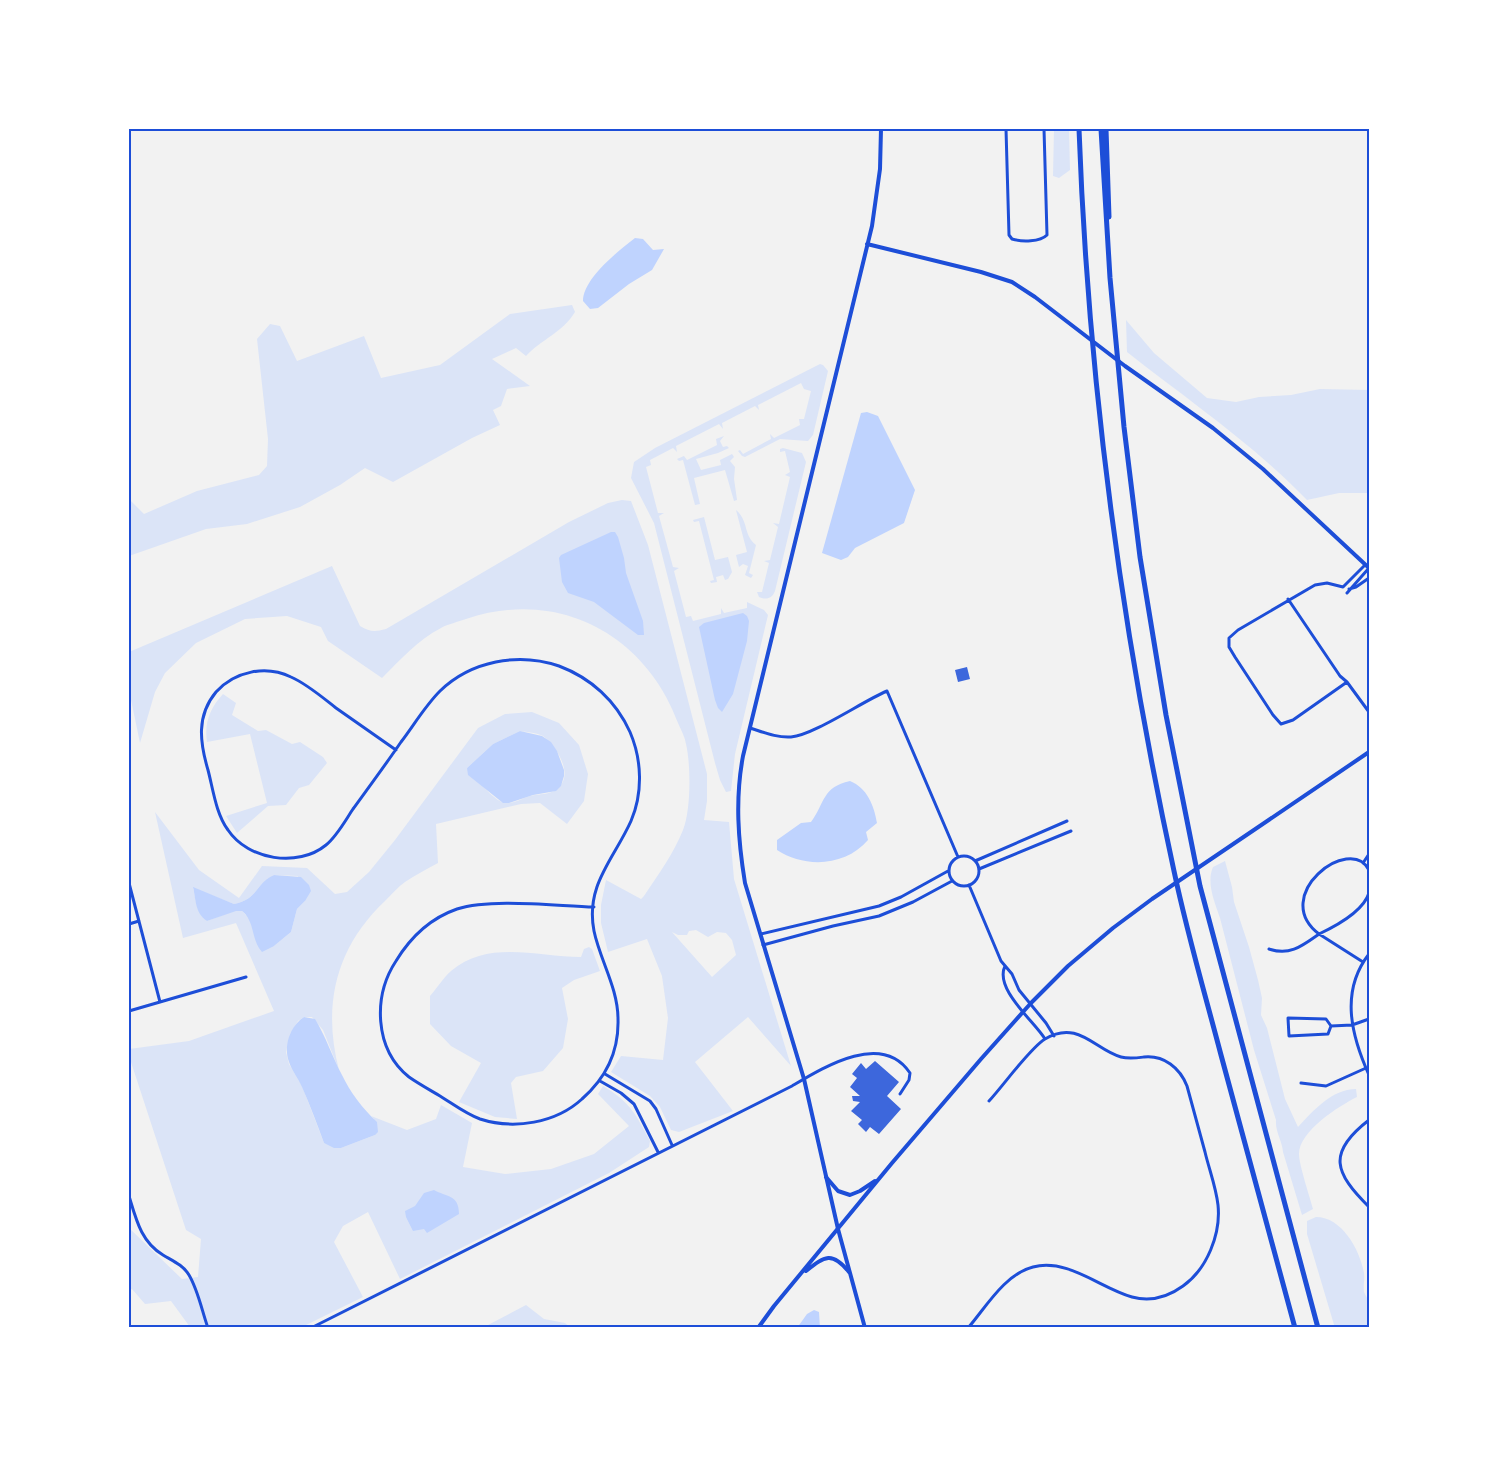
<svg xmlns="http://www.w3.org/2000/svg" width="1498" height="1457" viewBox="0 0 1498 1457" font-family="'Fira Sans Condensed',sans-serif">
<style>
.green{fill:#dbe4f7;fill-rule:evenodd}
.water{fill:#bfd3fe}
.building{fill:#3d67dc}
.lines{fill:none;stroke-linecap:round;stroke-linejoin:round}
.minor{stroke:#1d4ed8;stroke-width:3}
.tertiary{stroke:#1d4ed8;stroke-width:4}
.secondary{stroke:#1d4ed8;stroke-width:4}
.motorway{stroke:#1d4ed8;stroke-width:5}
.neatline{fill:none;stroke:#1d4ed8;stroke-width:2}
</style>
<rect width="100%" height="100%" fill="#f2f2f2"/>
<path class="green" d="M 1054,129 L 1069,129 L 1070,170 L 1059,178 L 1053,176 Z
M 572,305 L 575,312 C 563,332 542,339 526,356 L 516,348 L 492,359 L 530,386 L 507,389 L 501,406 L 493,410 L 500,425 L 472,438 L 393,482 L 365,468 L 340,485 L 300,507 L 247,524 L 206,529 L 129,556 L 129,499 L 144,514 L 197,491 L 259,475 L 267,466 L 268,439 L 257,339 L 270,324 L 280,326 L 297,361 L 364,336 L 381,378 L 440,365 L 510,314 Z
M 1126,320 L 1154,353 L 1207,398 L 1236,402 L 1259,397 L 1291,395 L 1320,389 L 1369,390 L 1368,493 L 1339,493 L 1307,500 C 1253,444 1188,400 1127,352 Z
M 820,364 L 823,365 L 828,371 L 813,435 L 808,441 L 780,439 L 745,457 L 742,456 L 738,451 L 740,450 L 743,454 L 771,439 L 770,434 L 774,438 L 800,425 L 799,419 L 804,419 L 811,391 L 804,389 L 801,383 L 758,405 L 759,410 L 755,406 L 722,423 L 723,429 L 719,424 L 676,446 L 677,452 L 673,448 L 650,460 L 651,465 L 646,467 L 658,513 L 664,513 L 659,516 L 673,567 L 679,568 L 674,571 L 686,617 L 691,616 L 693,621 L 721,614 L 721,608 L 724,613 L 747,608 L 747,602 L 764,610 L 768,615 L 735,754 L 731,791 L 726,792 L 720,780 L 715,763 L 654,523 L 631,478 L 634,462 L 655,448 Z
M 724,436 L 720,441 L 723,447 L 727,446 L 729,448 L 718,453 L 696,459 L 701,470 L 721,465 L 720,460 L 732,454 L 734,457 L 730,461 L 735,467 L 734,479 L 737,500 L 734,501 L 725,470 L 694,478 L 700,504 L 695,505 L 683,460 L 679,461 L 677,459 L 684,456 L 687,460 L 717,445 L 716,439 Z
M 783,448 L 802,453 L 806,462 L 775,591 C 772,599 766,600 759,597 L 757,592 L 762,592 L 769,563 L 764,561 L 770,560 L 778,527 L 773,523 L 779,524 L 790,477 L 785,475 L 790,472 L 785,451 L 780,452 L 780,449 Z
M 622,500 L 631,501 L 648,545 L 707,774 L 707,801 L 704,820 L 729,822 L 734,879 L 791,1066 L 748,1017 L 695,1062 L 733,1111 L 679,1132 L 671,1130 L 660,1107 L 650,1096 L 611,1072 L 621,1056 L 663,1060 L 668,1018 L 662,976 L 647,939 L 608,952 L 601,923 L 601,905 L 606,880 L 641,899 L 644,896 C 658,875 674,853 683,830 C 691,810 691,765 686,744 C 685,737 681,730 678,723 C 645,634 558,588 466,619 C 458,622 448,624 441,628 C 418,640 400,660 382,678 L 328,641 L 321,627 L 287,616 L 245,619 L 196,643 L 165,673 L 155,692 L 140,743 L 129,690 L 129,652 L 332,566 L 360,626 C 370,632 375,632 386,629 L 569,522 L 608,503 ZM 696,930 L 708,937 L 717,932 L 726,933 L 732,940 L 736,955 L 712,977 L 672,932 L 678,935 L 687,935 L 689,931 Z
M 736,510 C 749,521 743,535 756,545 L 749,573 L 753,575 L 751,578 L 745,575 L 748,566 L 743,564 L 739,567 L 736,555 L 747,552 Z
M 704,517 L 715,560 L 728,557 L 732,572 L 728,579 L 725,580 L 723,575 L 716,577 L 717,582 L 711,583 L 710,581 L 714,580 L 699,521 L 694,522 L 693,520 Z
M 223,694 L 236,703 L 232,715 L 258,731 L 266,730 L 292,744 L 300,742 L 323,757 L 327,763 L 309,785 L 299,788 L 286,805 L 268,806 L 237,833 L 226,816 L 267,803 L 250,734 L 207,742 C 204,723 210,708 223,694 Z
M 532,712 L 559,723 L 579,745 L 588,774 L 584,801 L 567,824 L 540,803 L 521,804 L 436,824 L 438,863 C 427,869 415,875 405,882 C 398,887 392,894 385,901 C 336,947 322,1005 339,1070 L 323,1030 L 312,1017 L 304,1017 L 298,1021 L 290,1034 L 286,1052 L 289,1064 L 302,1086 L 324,1143 L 341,1148 L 375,1135 L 374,1119 L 371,1116 L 407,1130 L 436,1119 L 441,1105 L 472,1123 L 463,1167 L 505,1174 L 551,1169 L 594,1154 L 629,1126 L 598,1094 L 603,1086 C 631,1103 635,1113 650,1141 L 649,1147 L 609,1173 L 400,1279 L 368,1212 L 343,1226 L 334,1242 L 363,1297 L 300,1328 L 188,1328 L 190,1327 L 171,1301 L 145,1304 L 132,1289 L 129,1290 L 129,1228 L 182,1279 L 198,1277 L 201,1239 L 186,1230 L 129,1056 L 129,1049 L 189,1041 L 274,1011 L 236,923 L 183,938 L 155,812 L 199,870 L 239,898 L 262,866 L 307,868 L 335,894 L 347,892 L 369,872 L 395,840 L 478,728 L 505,714 ZM 520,731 C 527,732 537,733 543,736 C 555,745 572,770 561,785 C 554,796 538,793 527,797 C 519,800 509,806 500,801 C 490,796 475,777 467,768 L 493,744 ZM 274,875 L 298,876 L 305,901 L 297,909 L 291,932 L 274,946 L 242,911 L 236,910 L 207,921 C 196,913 196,899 193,888 L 234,904 C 259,899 256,882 274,875 Z
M 1225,861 L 1232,887 L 1234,902 L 1249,947 L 1258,980 L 1262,998 L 1261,1015 L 1267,1028 L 1285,1099 L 1298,1127 C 1313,1111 1332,1089 1356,1089 L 1357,1097 C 1339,1106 1299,1131 1299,1154 C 1299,1165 1310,1197 1313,1209 L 1302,1215 L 1283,1152 C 1282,1140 1275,1132 1276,1120 L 1254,1050 L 1220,918 C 1215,903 1206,883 1213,867 Z
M 589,947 L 592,949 L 600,971 L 574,980 L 562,988 L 568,1019 L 563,1048 L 543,1071 L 516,1077 L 511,1083 L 517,1119 L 495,1117 L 459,1102 L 481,1063 L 451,1046 L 430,1024 L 430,996 C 437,988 443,978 451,971 C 488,939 538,957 581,957 L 584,949 Z
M 1316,1217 C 1342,1217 1360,1250 1364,1273 C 1365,1279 1363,1285 1364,1292 C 1365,1295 1367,1297 1368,1300 C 1371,1308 1369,1320 1369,1328 L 1335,1328 L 1307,1234 L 1307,1221 Z
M 526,1305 L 544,1319 L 565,1323 L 571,1328 L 458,1328 L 488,1325 Z"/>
<path class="water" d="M 635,238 L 643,239 L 653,250 L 664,249 L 652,270 L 629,284 L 598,308 L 590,309 L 583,301 C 583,279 618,251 635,238 Z
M 867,412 L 878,416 L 915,490 L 904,523 L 855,548 L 848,557 L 841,560 L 822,553 L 861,413 Z
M 611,532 L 615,532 L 618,537 L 624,558 L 626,573 L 643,621 L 644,635 L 638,635 L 594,602 L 568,593 L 562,582 L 559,558 L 561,555 Z
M 743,613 L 747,616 L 749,621 L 747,641 L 733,694 L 722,712 L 718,708 L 715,700 L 699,627 L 704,623 Z
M 520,731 L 542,736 L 551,742 L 557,751 L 564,770 L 564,776 L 561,786 L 556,791 L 533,795 L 509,803 L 503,803 L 468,775 L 467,768 L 493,744 Z
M 850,781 C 867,788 874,805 877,823 L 866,832 L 868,840 C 845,867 804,868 777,850 L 777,840 L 801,823 L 811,822 C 825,803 822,787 850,781 Z
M 274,875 L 301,877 L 309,885 L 311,891 L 305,901 L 297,909 L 291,932 L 274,946 L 262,952 C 251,940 255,921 242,911 L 236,911 L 207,921 C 195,913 196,900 193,887 L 234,904 C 259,899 256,882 274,875 Z
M 304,1017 L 315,1019 C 326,1037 332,1056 342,1075 C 350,1092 363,1109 377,1122 L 378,1132 L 375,1135 L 341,1148 L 334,1148 L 324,1143 C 317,1124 310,1105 302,1087 C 298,1078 292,1071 289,1062 C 283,1046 290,1026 304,1017 Z
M 434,1190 C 446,1197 459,1194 459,1214 L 427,1233 L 424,1229 L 413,1231 L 406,1217 L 405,1211 L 415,1206 L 424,1193 Z
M 814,1310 L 819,1312 L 820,1328 L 797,1328 L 807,1314 Z"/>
<path class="building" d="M 967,667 L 970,679 L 958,682 L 955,670 Z
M 875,1061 L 899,1082 L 887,1096 L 901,1109 L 879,1134 L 870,1127 L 866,1132 L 858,1124 L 862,1120 L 851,1111 L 860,1102 L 853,1101 L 852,1096 L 860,1096 L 850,1087 L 857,1078 L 852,1074 L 861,1063 L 866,1069 Z"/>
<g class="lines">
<path class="minor" d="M 1003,129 L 1013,129
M 1006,129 L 1009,235 L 1012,239 C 1022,242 1040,242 1047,235 L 1044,129
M 1349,589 L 1356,587 L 1369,578
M 1347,593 L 1369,568
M 1288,599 L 1340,676 L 1347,682 L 1369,712
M 1347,682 L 1293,720 L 1281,724 L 1273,715 L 1235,657 L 1229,647 L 1229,638 L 1238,630 L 1315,585 L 1327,583 L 1343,587 L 1365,565
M 750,728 C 763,732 777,738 791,737 C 814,735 863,701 887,691 L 958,857
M 396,750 C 376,736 356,722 336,708 C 322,697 307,684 291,677 C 266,665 235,671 216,692 C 196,716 200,743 208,770 C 213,789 216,814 228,830 C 248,860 298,868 326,845 C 337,836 345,821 353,809 C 369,787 386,764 401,742 C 414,725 425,706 440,691 C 471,661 518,652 559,666 C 591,678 616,701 630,732 C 642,760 643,793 631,821 C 614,859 585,885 594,931 C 600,960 618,988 618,1019 C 619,1051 606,1078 582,1099 C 556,1123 514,1130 480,1119 C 466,1114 453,1104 440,1096 C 430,1090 419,1084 409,1077 C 374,1049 373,996 396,961 C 410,938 431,918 457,909 C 492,898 556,906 594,907
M949 871a15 15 0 1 1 30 0a15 15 0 1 1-30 0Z
M 975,861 L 1067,821
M 1363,863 L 1369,854
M 979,869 L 1071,831
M 1369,870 C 1350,833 1269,896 1319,934 C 1336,926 1363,912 1369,893
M 129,883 L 160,1002
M 969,885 L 1001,961 L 1012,974 L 1019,990 L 1046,1023 L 1054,1036
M 129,924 L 139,921
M 761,934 L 879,906 L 901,897 L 948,871
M 763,945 L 833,926 L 879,916 L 913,902 L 952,881
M 1269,949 C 1290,956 1302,946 1319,934 L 1363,962
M 1369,954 C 1340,991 1351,1035 1369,1075
M 1005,966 C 994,989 1034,1021 1045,1039
M 129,1011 L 246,977
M 1288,1018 L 1326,1019 L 1331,1026 L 1328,1034 L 1289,1036 Z
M 1331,1026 L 1352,1025 L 1369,1019
M 605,1074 L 650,1101 L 656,1109 L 672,1145
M 600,1081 L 621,1093 L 634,1104 L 658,1152
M 1301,1083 L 1326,1086 L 1366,1068
M 1369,1120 C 1326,1153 1335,1173 1369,1207
M 129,1196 C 136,1219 141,1242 163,1255 C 173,1261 183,1265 189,1275 C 198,1290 202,1311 208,1328
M 311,1328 L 792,1086 C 824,1067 882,1031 910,1073 L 909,1080 L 900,1094
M 968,1328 C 986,1307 1005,1274 1033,1267 C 1068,1258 1100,1288 1132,1297 C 1151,1302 1168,1297 1183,1286 C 1207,1269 1221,1234 1218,1205 C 1216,1187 1209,1169 1205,1152 C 1199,1130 1193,1108 1187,1086 C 1180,1068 1164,1055 1144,1057 C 1136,1058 1129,1059 1121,1057 C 1095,1050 1078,1019 1045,1039 C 1030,1048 1003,1086 989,1101"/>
<path class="tertiary" d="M 867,244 L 981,272 L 1012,282 L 1035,297 L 1125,366 L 1213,428 L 1263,469 L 1369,568
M 865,1328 L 838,1229 L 804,1079 L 745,883 C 738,840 735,799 743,756 L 872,226 L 880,169 L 881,129"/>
<path class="secondary" d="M 826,1177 L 838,1191 L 850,1195 L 860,1191 L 875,1181
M 806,1271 C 825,1256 832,1251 849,1272
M 758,1328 L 774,1306 L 892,1163 L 981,1059 L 1031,1003 L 1068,966 L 1113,928 L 1152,899 L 1369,752"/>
<path class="motorway" d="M 1079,129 C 1088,378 1121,627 1174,871 C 1187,933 1205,994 1221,1055 C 1246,1146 1270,1237 1295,1328
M 1101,129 L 1110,278 L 1124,427 L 1140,557 L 1166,715 L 1200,886 L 1318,1328
M 1106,129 L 1109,217"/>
</g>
<rect width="1498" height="1457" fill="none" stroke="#ffffff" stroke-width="261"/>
<rect x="130" y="130" width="1238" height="1196" class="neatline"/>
</svg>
